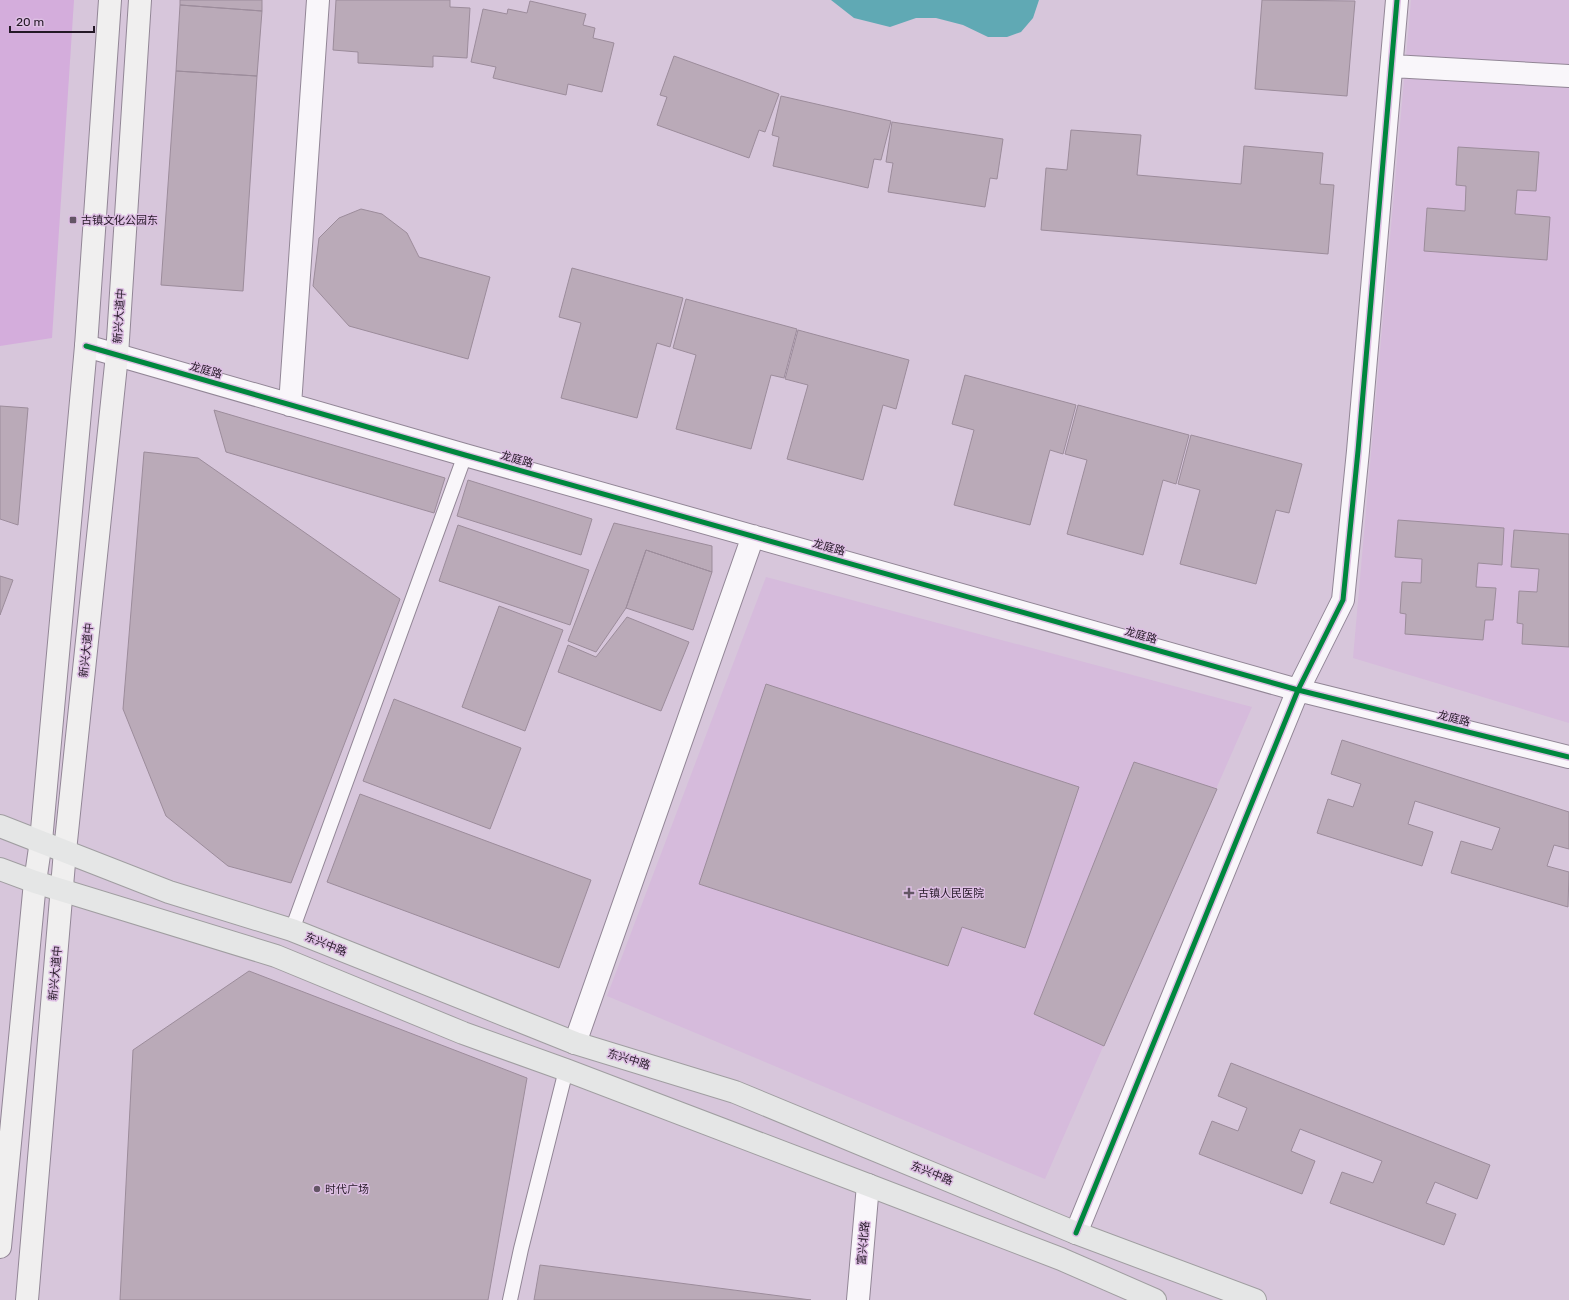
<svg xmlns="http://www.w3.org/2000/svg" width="1569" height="1300" viewBox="0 0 1569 1300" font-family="Rubik,'Noto Sans SC',sans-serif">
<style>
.built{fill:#d6bbdc}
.green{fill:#d4addc}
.water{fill:#60a9b4}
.building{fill:#baaab8;stroke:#9c8c9b}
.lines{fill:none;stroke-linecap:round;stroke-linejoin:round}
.service-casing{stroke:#928696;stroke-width:16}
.minor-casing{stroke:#928696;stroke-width:24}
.secondary-casing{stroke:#928696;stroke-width:24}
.primary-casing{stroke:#a09ea1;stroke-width:24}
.service{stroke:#f9f6fa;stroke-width:14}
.minor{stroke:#f9f6fa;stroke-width:22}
.secondary{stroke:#f0efef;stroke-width:22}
.primary{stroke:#e5e6e6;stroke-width:22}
.cycleway-casing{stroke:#ddbee3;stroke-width:8}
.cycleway{stroke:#00873e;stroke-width:5}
.poi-dot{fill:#635565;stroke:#ddbee3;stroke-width:1.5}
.labels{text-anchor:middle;stroke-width:3;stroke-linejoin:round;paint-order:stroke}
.poi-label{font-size:11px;fill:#241826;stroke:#ddbee3;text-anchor:start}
.street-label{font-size:11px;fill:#241826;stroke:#ddbee3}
</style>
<rect width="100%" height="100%" fill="#d7c6db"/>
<path class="built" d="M 1411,0 L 1569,0 L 1569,723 L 1353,658 Z
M 766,577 L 1252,707 L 1045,1179 L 607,996 Z"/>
<path class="green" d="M 0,0 L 74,0 L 52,338 L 0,346 Z"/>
<path class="water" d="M 831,0 L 1039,0 L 1033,18 L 1021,32 L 1007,37 L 988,37 L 963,25 L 936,18 L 916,18 L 890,27 L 854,18 Z"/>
<path class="building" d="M 180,0 L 262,0 L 262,11 L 180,5 Z
M 336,0 L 450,0 L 450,7 L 470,8 L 467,58 L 433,56 L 433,67 L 358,63 L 358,52 L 333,50 Z
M 1262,0 L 1355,1 L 1347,96 L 1255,89 Z
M 530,1 L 586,14 L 583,25 L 595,28 L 593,38 L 614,43 L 602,92 L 568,84 L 566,95 L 493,78 L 496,67 L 471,62 L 483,9 L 507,14 L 508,9 L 527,13 Z
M 180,5 L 262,11 L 257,76 L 176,71 Z
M 674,56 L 779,94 L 765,132 L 759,130 L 749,158 L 657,125 L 667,97 L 660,95 Z
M 176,71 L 257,76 L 243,291 L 161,285 Z
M 781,96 L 891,121 L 881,160 L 874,159 L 868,188 L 773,166 L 779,137 L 772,135 Z
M 892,122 L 1003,139 L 997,179 L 990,178 L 985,207 L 888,192 L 893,163 L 886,162 Z
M 1071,130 L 1141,135 L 1137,175 L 1241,184 L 1244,146 L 1323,153 L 1320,184 L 1334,185 L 1328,254 L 1041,230 L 1046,168 L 1067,170 Z
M 1458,147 L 1539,152 L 1536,191 L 1517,190 L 1515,214 L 1550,217 L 1547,260 L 1424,251 L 1427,208 L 1465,211 L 1466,186 L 1456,185 Z
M 361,209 L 382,214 L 407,233 L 419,257 L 490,277 L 468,359 L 349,326 L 313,286 L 319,238 L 339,218 Z
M 572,268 L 683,298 L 670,347 L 657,343 L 637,418 L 561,398 L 581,323 L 559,317 Z
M 686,299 L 797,329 L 784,378 L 771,375 L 751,449 L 676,429 L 696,355 L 673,348 Z
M 798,330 L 909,360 L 896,409 L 883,405 L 863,480 L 787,459 L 808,385 L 785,379 Z
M 965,375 L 1076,405 L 1063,454 L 1050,450 L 1030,525 L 954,505 L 974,430 L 952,424 Z
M 1078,405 L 1189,435 L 1176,484 L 1163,480 L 1143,555 L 1067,534 L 1087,460 L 1065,454 Z
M 0,406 L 28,408 L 18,525 L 0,519 Z
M 214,410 L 445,478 L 434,513 L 226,452 Z
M 1191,435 L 1302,464 L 1289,513 L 1276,510 L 1256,584 L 1180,564 L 1200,490 L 1178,484 Z
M 144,452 L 198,458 L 400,599 L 291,883 L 228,866 L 166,816 L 123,709 Z
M 468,480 L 592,519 L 581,555 L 457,516 Z
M 1398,520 L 1504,528 L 1502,565 L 1478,563 L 1476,587 L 1496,588 L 1493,620 L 1485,620 L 1483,640 L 1405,634 L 1406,614 L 1400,613 L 1402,582 L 1421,583 L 1422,559 L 1395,557 Z
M 614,523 L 712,546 L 712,572 L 646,550 L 626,608 L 596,652 L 568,641 Z
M 458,525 L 589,570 L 570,625 L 439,581 Z
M 1514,530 L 1569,534 L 1569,647 L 1522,644 L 1523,624 L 1517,623 L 1519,591 L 1537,592 L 1539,569 L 1511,567 Z
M 646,550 L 712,572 L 693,630 L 626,608 Z
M 0,576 L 13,580 L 0,615 Z
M 499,606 L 563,630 L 525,731 L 462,707 Z
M 627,617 L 689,642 L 661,711 L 558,672 L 568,645 L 596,657 Z
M 766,684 L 1079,787 L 1025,948 L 962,927 L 948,966 L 699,884 Z
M 394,699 L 521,748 L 490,829 L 363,781 Z
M 1342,740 L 1569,812 L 1569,849 L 1554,845 L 1547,866 L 1569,872 L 1568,907 L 1451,873 L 1461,841 L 1492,850 L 1500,828 L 1415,801 L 1408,824 L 1433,832 L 1422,866 L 1317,833 L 1328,799 L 1353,807 L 1361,784 L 1331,774 Z
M 1134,762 L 1217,789 L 1104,1046 L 1034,1014 Z
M 360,794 L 591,880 L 559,968 L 327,882 Z
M 249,971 L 527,1078 L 488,1300 L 120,1300 L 133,1050 Z
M 1231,1063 L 1490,1165 L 1477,1199 L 1435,1182 L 1426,1203 L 1456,1214 L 1444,1245 L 1330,1203 L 1342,1172 L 1373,1183 L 1382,1161 L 1300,1129 L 1291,1151 L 1315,1161 L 1302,1194 L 1199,1154 L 1212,1121 L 1238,1131 L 1247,1108 L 1218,1096 Z
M 540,1265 L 811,1300 L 534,1300 Z"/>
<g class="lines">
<g class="service-casing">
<path id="service" d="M 292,930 L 465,455
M 510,1300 L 521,1249 L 566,1070"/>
</g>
<g class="minor-casing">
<path id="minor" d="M 1392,66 L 1569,76
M 86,346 L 465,455 L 1298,690 L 1569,757
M 290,405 L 318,0
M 575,1043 L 753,536
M 1076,1233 L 1298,690 L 1343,600 L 1358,451 L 1397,0
M 858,1300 L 868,1185"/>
</g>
<g class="secondary-casing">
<path id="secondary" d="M 0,1247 L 35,882 L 41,841 L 86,346 L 110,0
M 27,1300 L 65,851 L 117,355 L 140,0"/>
</g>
<g class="primary-casing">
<path id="primary" d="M 0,826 L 169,892 L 292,930 L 575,1043 L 735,1092 L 1076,1233 L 1255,1300
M 0,869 L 35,882 L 276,956 L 463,1033 L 566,1070 L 868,1185 L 1061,1259 L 1155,1300"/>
</g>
<use href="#service" class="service"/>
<use href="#minor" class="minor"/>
<use href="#secondary" class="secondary"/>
<use href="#primary" class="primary"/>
<g class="cycleway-casing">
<path id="cycleway" d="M 86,346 L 465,455 L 1298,690 L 1569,757
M 1076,1233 L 1298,690 L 1343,600 L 1358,451 L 1397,0"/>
</g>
<use href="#cycleway" class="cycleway"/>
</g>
<g class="poi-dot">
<rect x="69" y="216" width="8" height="8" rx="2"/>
<path d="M907 887h4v4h4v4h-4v4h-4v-4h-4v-4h4z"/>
<circle cx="317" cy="1189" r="4"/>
</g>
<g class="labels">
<g class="poi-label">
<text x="81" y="224">古镇文化公园东</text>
<text x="918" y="897">古镇人民医院</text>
<text x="325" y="1193">时代广场</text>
</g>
<g class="street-label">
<text transform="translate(119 316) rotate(-86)" y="4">新兴大道中</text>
<text transform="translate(206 370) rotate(16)" y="4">龙庭路</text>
<text transform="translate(517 459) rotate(16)" y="4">龙庭路</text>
<text transform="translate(829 547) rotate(16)" y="4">龙庭路</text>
<text transform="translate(1141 635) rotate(16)" y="4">龙庭路</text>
<text transform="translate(86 650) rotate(-84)" y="4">新兴大道中</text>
<text transform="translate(1454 718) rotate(14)" y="4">龙庭路</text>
<text transform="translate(326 944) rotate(22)" y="4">东兴中路</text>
<text transform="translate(55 973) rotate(-85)" y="4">新兴大道中</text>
<text transform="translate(629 1059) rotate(17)" y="4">东兴中路</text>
<text transform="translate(932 1173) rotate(22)" y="4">东兴中路</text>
<text transform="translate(863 1243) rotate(-85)" y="4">富兴北路</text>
</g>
</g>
<path d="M10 26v6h84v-6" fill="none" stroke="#241826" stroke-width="2"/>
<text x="16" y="26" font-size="12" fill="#241826" stroke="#ddbee3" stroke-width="3" paint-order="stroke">20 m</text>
</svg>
